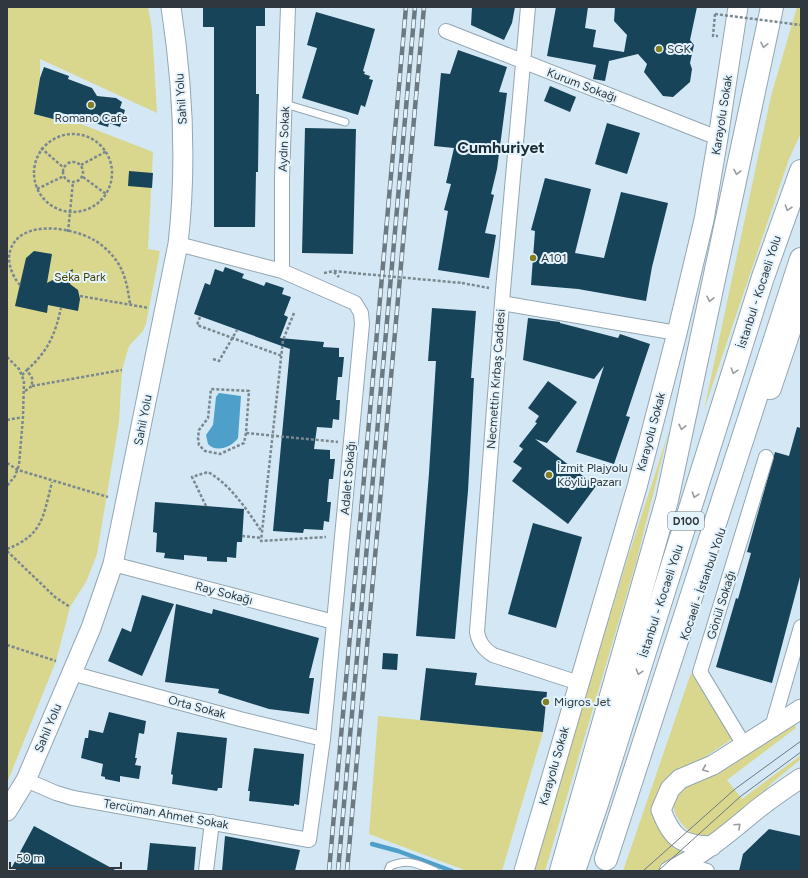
<svg xmlns="http://www.w3.org/2000/svg" width="808" height="878" viewBox="0 0 808 878" font-family="Figtree,sans-serif">
<style>
.green{fill:#d9d78e}
.water{fill:#4ea0ca}
.lines{fill:none;stroke-linecap:round;stroke-linejoin:round}
.stream{stroke:#4ea0ca;stroke-width:4.5}
.building{fill:#18445a}
.service-casing{stroke:#92a6b2;stroke-width:9}
.minor-casing{stroke:#92a6b2;stroke-width:16}
.secondary-casing{stroke:#92a6b2;stroke-width:21}
.trunk-casing{stroke:#92a6b2;stroke-width:24}
.motorway-casing{stroke:#92a6b2;stroke-width:24}
.path{stroke:#7a8890;stroke-width:2.5;stroke-dasharray:3 2;stroke-linecap:butt}
.service{stroke:#fff;stroke-width:7}
.minor{stroke:#fff;stroke-width:14}
.secondary{stroke:#fff;stroke-width:19}
.trunk{stroke:#fff;stroke-width:22}
.motorway{stroke:#fff;stroke-width:22}
.tram{stroke:#6d7981;stroke-width:1}
.rail-casing{stroke:#6d7981;stroke-width:4.5}
.rail{stroke:#e3f4fe;stroke-width:3;stroke-dasharray:9;stroke-linecap:butt}
.path-bridge{stroke:#7a8890;stroke-width:2.5;stroke-dasharray:3 2;stroke-linecap:butt}
.oneway{stroke:#989c9e}
.poi-dot{fill:#837f26;stroke:#e3f4fe;stroke-width:1.5}
.labels{text-anchor:middle;stroke-width:4;stroke-linejoin:round;paint-order:stroke}
.shield{fill:#e3f4fe;stroke:#667077;stroke-width:1}
.shield-label{font-size:11px;font-weight:bold;fill:#30383d}
.poi-label{font-size:12px;fill:#30383d;stroke:#e3f4fe;text-anchor:start}
.street-label{font-size:12px;fill:#30383d;stroke:#e3f4fe}
.park-label{font-size:12px;fill:#454201;stroke:#e3f4fe}
.district-label{font-size:16px;font-weight:bold;fill:#1c2c36;stroke:#e3f4fe}
</style>
<rect width="100%" height="100%" fill="#d3e8f4"/>
<path class="green" d="M 7,7 L 148,7 L 152,29 L 157,113 L 40,59 L 40,76 L 34,114 L 57,120 L 58,115 L 153,152 L 148,249 L 160,251 L 146,324 L 143,331 L 129,346 L 122,370 L 119,422 L 97,554 L 86,582 L 70,607 L 56,661 L 7,783 Z
M 797,7 L 801,7 L 801,133 L 789,159 L 704,410 L 771,96 Z
M 669,431 L 636,563 L 545,871 L 532,871 L 628,557 Z
M 691,673 L 732,739 L 702,759 L 680,768 L 669,776 L 668,841 L 684,854 L 660,871 L 623,871 Z
M 378,716 L 543,732 L 502,871 L 467,871 L 369,834 Z
M 795,725 L 796,728 L 727,780 L 742,799 L 801,755 L 801,759 L 773,782 L 737,819 L 700,841 C 691,833 671,818 674,803 C 675,798 678,793 679,788 L 722,770 Z"/>
<path class="water" d="M 219,393 L 241,396 L 238,438 C 232,447 216,453 208,444 L 206,435 L 213,425 L 216,397 Z"/>
<g class="lines">
<path class="stream" d="M 372,844 L 398,851 L 452,871"/>
</g>
<path class="building" d="M 203,7 L 265,7 L 265,26 L 256,26 L 256,94 L 259,94 L 258,172 L 256,172 L 255,227 L 214,227 L 214,27 L 203,27 Z
M 472,7 L 515,7 L 512,23 L 504,40 L 471,25 Z
M 556,7 L 588,7 L 585,28 L 596,30 L 593,47 L 624,52 L 627,35 L 614,21 L 615,7 L 697,7 L 690,40 L 694,45 L 690,63 L 692,69 L 690,82 L 673,97 L 663,96 L 644,72 L 647,64 L 638,54 L 609,61 L 605,81 L 593,79 L 596,65 L 547,56 Z
M 316,12 L 375,29 L 363,71 L 365,72 L 364,74 L 370,76 L 369,79 L 373,80 L 365,107 L 361,105 L 358,115 L 302,98 L 317,48 L 307,45 Z
M 458,50 L 507,67 L 499,92 L 507,93 L 497,169 L 491,194 L 494,195 L 485,233 L 496,235 L 489,278 L 438,270 L 448,211 L 444,210 L 451,184 L 446,183 L 454,148 L 434,146 L 441,73 L 450,74 Z
M 44,67 L 69,76 L 68,79 L 92,88 L 97,96 L 116,98 L 122,102 L 120,108 L 125,110 L 120,127 L 109,123 L 108,127 L 58,112 L 57,120 L 34,114 L 40,78 Z
M 550,86 L 576,97 L 570,112 L 544,101 Z
M 607,123 L 640,133 L 627,174 L 595,164 Z
M 305,128 L 356,129 L 353,254 L 302,253 Z
M 129,171 L 153,173 L 152,188 L 128,186 Z
M 545,178 L 591,189 L 575,253 L 604,258 L 621,192 L 668,203 L 652,267 L 646,301 L 578,289 L 531,285 L 535,231 L 531,230 Z
M 34,251 L 52,254 L 47,283 L 73,269 L 70,284 L 78,290 L 80,299 L 78,311 L 48,305 L 47,313 L 15,306 L 26,258 Z
M 225,267 L 244,274 L 242,278 L 264,286 L 266,282 L 284,288 L 282,294 L 291,297 L 284,315 L 288,317 L 280,338 L 324,342 L 323,347 L 339,348 L 339,357 L 344,357 L 342,377 L 338,377 L 336,400 L 340,400 L 339,420 L 333,419 L 332,428 L 317,427 L 314,449 L 330,450 L 330,459 L 335,459 L 333,479 L 329,479 L 327,502 L 331,502 L 329,522 L 324,521 L 323,530 L 304,529 L 303,533 L 273,531 L 290,349 L 194,314 L 205,283 L 210,285 L 215,269 L 223,272 Z
M 432,308 L 476,311 L 471,378 L 474,378 L 468,491 L 455,639 L 416,636 L 429,473 L 436,361 L 428,361 Z
M 528,318 L 560,322 L 560,323 L 618,338 L 620,334 L 650,344 L 626,416 L 630,417 L 614,464 L 576,452 L 604,366 L 594,379 L 523,360 Z
M 548,381 L 577,402 L 547,443 L 535,439 L 596,486 L 568,524 L 512,481 L 522,468 L 513,462 L 523,449 L 519,446 L 537,423 L 535,422 L 539,416 L 528,408 Z
M 797,427 L 801,428 L 801,573 L 772,683 L 716,667 L 736,598 L 738,599 L 751,553 L 747,552 L 775,452 L 789,456 Z
M 155,502 L 244,509 L 242,542 L 237,542 L 236,558 L 227,557 L 227,562 L 207,561 L 207,557 L 184,555 L 184,560 L 164,558 L 165,553 L 156,552 L 157,533 L 153,532 Z
M 533,523 L 582,537 L 556,628 L 508,614 Z
M 142,595 L 174,604 L 142,676 L 108,661 L 122,628 L 131,632 Z
M 176,604 L 212,614 L 213,609 L 319,638 L 309,678 L 314,678 L 309,714 L 269,709 L 218,693 L 219,689 L 165,682 Z
M 383,653 L 398,654 L 397,670 L 382,669 Z
M 426,668 L 477,673 L 475,685 L 547,692 L 543,732 L 420,720 Z
M 109,712 L 146,721 L 144,734 L 139,733 L 135,758 L 137,758 L 135,765 L 141,766 L 139,779 L 120,776 L 120,782 L 105,779 L 105,777 L 101,776 L 103,764 L 81,758 L 85,738 L 88,738 L 89,730 L 103,733 Z
M 177,732 L 227,738 L 222,788 L 218,788 L 217,791 L 172,784 L 173,775 L 171,774 Z
M 254,748 L 304,754 L 299,805 L 294,804 L 294,806 L 249,801 L 250,791 L 248,791 Z
M 34,826 L 117,871 L 18,871 L 12,867 Z
M 769,829 L 801,836 L 801,871 L 739,871 L 743,854 Z
M 225,836 L 300,850 L 295,871 L 222,871 Z
M 150,843 L 196,847 L 194,871 L 147,871 Z"/>
<g class="lines">
<g class="service-casing">
<path id="service" d="M 285,104 L 345,122
M 388,871 L 390,866 C 409,858 417,864 435,871"/>
</g>
<g class="minor-casing">
<path id="minor" d="M 528,7 L 503,290 L 477,632 C 479,643 484,649 493,655 L 579,683
M 446,31 L 718,138
M 282,271 L 282,178 L 288,7
M 502,303 L 677,333
M 113,564 L 334,622
M 71,673 L 240,719 L 323,739
M 772,727 L 801,627
M 744,745 L 700,672 L 766,457
M 26,780 L 56,793 L 73,798 L 309,840 L 323,739 L 362,324 L 361,313 L 355,303 L 282,271 L 178,244
M 683,864 L 707,871
M 206,871 L 212,822"/>
</g>
<g class="secondary-casing">
<path id="secondary" d="M 7,811 L 26,780 L 91,628 L 113,564 L 178,244 C 187,165 183,85 171,7
M 712,846 C 681,845 672,839 661,810 L 670,789 L 680,779 L 713,765 L 801,709
M 524,871 L 637,487 L 677,333 L 704,220 L 718,138 L 738,7
M 669,871 C 699,857 724,837 749,816 C 765,802 783,790 801,778"/>
</g>
<g class="trunk-casing">
<path id="trunk" d="M 770,388 L 801,296
M 574,871 L 597,804 L 763,277 L 801,171"/>
</g>
<g class="motorway-casing">
<path id="motorway" d="M 606,859 L 801,259
M 561,871 L 667,500 L 772,7"/>
</g>
<path class="path" d="M 715,14 L 713,36 L 718,36
M34 173a39 39 0 1 1 78 0a39 39 0 1 1-78 0Z
M 41,148 L 64,168
M63 172a10 10 0 1 1 20 0a10 10 0 1 1-20 0Z
M 81,165 L 107,151
M 83,177 L 106,194
M 37,189 L 64,176
M 68,232 L 73,182
M 334,272 L 339,277
M 324,273 L 334,271 L 353,273
M 462,283 L 489,288
M 20,285 C 13,277 9,267 9,257 C 13,218 70,226 94,240 C 103,245 113,255 118,263 C 126,276 128,290 130,304
M 80,296 L 149,308
M 294,313 L 283,340 L 261,541 L 326,537
M 200,317 L 197,325 L 282,356
M 7,357 L 19,369 L 24,381 L 23,417 L 19,465 L 15,476 L 7,486
M 213,359 L 219,361 L 237,330
M 27,370 C 48,351 55,335 61,308
M 22,375 L 27,370 L 32,378 L 32,386 L 25,391
M 32,386 L 122,370
M 7,420 L 23,417
M 246,433 L 244,443 L 220,454 L 205,451 L 199,445 L 198,438 L 199,430 L 208,418 L 211,389 L 249,391 L 246,433 L 338,442
M 7,463 L 18,470 L 108,497
M 206,506 L 192,477 L 208,472 C 231,485 247,510 262,532
M 242,536 L 262,538
M 7,549 C 43,535 43,517 52,482
M 7,551 L 55,597 L 70,607
M 7,645 L 56,661"/>
<use href="#service" class="service"/>
<use href="#minor" class="minor"/>
<use href="#secondary" class="secondary"/>
<use href="#trunk" class="trunk"/>
<use href="#motorway" class="motorway"/>
<path class="tram" d="M 643,871 L 735,789 L 801,741
M 658,871 L 741,796 L 801,752"/>
<g class="rail-casing">
<path id="rail" d="M 329,871 L 406,7
M 338,871 L 415,7
M 347,871 L 424,7"/>
</g>
<use href="#rail" class="rail"/>
<path class="path-bridge" d="M 715,14 L 801,25
M 353,273 L 462,283"/>
</g>
<defs><path id="oneway-chevron" d="M-2-3.5L2.5 0L-2 3.5" fill="none" stroke-width="1.6" stroke-linecap="round" stroke-linejoin="round"/></defs>
<g class="oneway">
<use href="#oneway-chevron" transform="translate(764 45) rotate(102)"/>
<use href="#oneway-chevron" transform="translate(737 172) rotate(102)"/>
<use href="#oneway-chevron" transform="translate(788 208) rotate(109)"/>
<use href="#oneway-chevron" transform="translate(710 299) rotate(102)"/>
<use href="#oneway-chevron" transform="translate(734 371) rotate(107)"/>
<use href="#oneway-chevron" transform="translate(682 427) rotate(102)"/>
<use href="#oneway-chevron" transform="translate(695 495) rotate(108)"/>
<use href="#oneway-chevron" transform="translate(639 672) rotate(107)"/>
<use href="#oneway-chevron" transform="translate(705 769) rotate(157)"/>
<use href="#oneway-chevron" transform="translate(738 826) rotate(-43)"/>
</g>
<g class="poi-dot">
<circle cx="659" cy="49" r="4"/>
<circle cx="91" cy="105" r="4"/>
<circle cx="533" cy="258" r="4"/>
<circle cx="549" cy="475" r="4"/>
<circle cx="546" cy="702" r="4"/>
</g>
<g class="labels">
<rect class="shield" x="668" y="512" width="36" height="18" rx="3"/>
<g class="shield-label">
<text x="686" y="525">D100</text>
</g>
<g class="poi-label">
<text x="667" y="53">SGK</text>
<text x="91" y="122" text-anchor="middle">Romano Cafe</text>
<text x="541" y="262">A101</text>
<text x="557" y="472">İzmit Plajyolu<tspan x="557" dy="14">Köylü Pazarı</tspan></text>
<text x="554" y="706">Migros Jet</text>
</g>
<g class="street-label">
<text transform="translate(582 85) rotate(21)" y="4">Kurum Sokağı</text>
<text transform="translate(181 99) rotate(-94)" y="4">Sahil Yolu</text>
<text transform="translate(722 115) rotate(-81)" y="4">Karayolu Sokak</text>
<text transform="translate(284 139) rotate(-88)" y="4">Aydın Sokak</text>
<text transform="translate(759 292) rotate(-72)" y="4">İstanbul - Kocaeli Yolu</text>
<text transform="translate(496 379) rotate(-86)" y="4">Necmettin Kırbaş Caddesi</text>
<text transform="translate(143 420) rotate(-79)" y="4">Sahil Yolu</text>
<text transform="translate(651 432) rotate(-75)" y="4">Karayolu Sokak</text>
<text transform="translate(348 478) rotate(-85)" y="4">Adalet Sokağı</text>
<text transform="translate(703 584) rotate(-71)" y="4">Kocaeli - İstanbul Yolu</text>
<text transform="translate(224 593) rotate(15)" y="4">Ray Sokağı</text>
<text transform="translate(661 601) rotate(-72)" y="4">İstanbul - Kocaeli Yolu</text>
<text transform="translate(721 605) rotate(-73)" y="4">Gönül Sokağı</text>
<text transform="translate(197 707) rotate(15)" y="4">Orta Sokak</text>
<text transform="translate(48 728) rotate(-67)" y="4">Sahil Yolu</text>
<text transform="translate(554 766) rotate(-74)" y="4">Karayolu Sokak</text>
<text transform="translate(166 814) rotate(10)" y="4">Tercüman Ahmet Sokak</text>
</g>
<g class="park-label">
<text x="80" y="281">Seka Park</text>
</g>
<g class="district-label">
<text x="501" y="153">Cumhuriyet</text>
</g>
</g>
<rect width="808" height="878" fill="none" stroke="#30383d" stroke-width="16"/>
<path d="M10 862v6h111v-6" fill="none" stroke="#30383d" stroke-width="2"/>
<text x="16" y="862" font-size="12" fill="#30383d" stroke="#e3f4fe" stroke-width="3" paint-order="stroke">50 m</text>
</svg>
